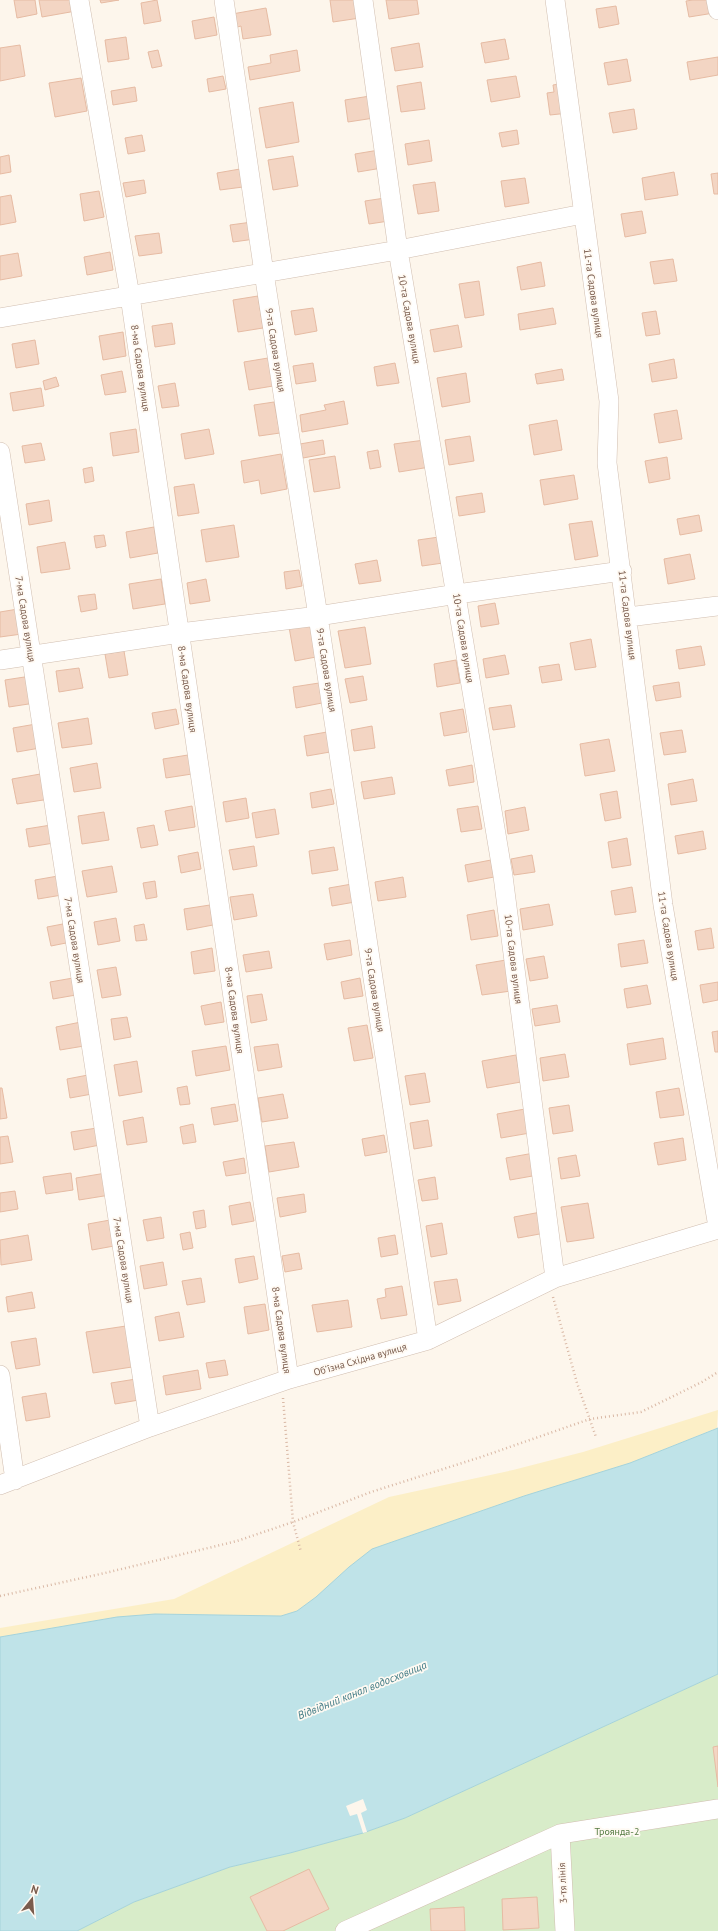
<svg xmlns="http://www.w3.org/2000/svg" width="718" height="1931" viewBox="0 0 718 1931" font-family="'PT Sans',sans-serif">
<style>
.green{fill:#d8ecc9}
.sand{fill:#fcefc7}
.water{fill:#bfe3e8;stroke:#a5d3da}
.pier{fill:#fdf6ec}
.building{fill:#f3d5c3;stroke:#e6bba3}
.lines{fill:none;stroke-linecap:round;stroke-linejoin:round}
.minor-casing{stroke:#d1beb0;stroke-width:20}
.path{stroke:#d9b8a5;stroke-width:2.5;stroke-dasharray:1 3;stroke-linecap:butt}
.minor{stroke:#fff;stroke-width:19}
.labels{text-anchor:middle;stroke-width:3.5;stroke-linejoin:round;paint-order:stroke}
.street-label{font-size:10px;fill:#7a5c4d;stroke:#fffaf3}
.park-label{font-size:10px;fill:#537a41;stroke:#fffaf3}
.water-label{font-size:11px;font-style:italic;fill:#437c86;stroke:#fffaf3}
</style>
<rect width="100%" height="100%" fill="#fdf6ec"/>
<path class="green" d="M 718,1674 L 718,1931 L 77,1931 L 134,1902 L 230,1867 L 290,1853 L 363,1833 L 405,1818 Z"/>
<path class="sand" d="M 718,1410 L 717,1428 L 630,1463 L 524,1496 L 372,1549 L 349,1567 L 316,1597 L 297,1611 L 281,1616 L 155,1614 L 117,1617 L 0,1637 L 0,1628 L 174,1599 L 389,1497 L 513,1470 L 583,1452 Z"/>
<path class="water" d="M 718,1428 L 718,1674 L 405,1818 L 363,1833 L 290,1853 L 230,1867 L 134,1902 L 77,1931 L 0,1931 L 0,1637 L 117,1617 L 155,1614 L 281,1616 L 297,1611 L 316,1597 L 349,1567 L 372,1549 L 524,1496 L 630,1463 Z"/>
<path class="pier" d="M 363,1799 L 367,1810 L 361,1813 L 367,1832 L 363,1833 L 357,1814 L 350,1816 L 346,1806 Z"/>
<path class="building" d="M 14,0 L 35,0 L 37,14 L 17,18 Z
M 39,0 L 74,0 L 76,11 L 42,17 Z
M 100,0 L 119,0 L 101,3 Z
M 157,0 L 161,21 L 144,24 L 141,3 Z
M 330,0 L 357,0 L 360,18 L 333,22 Z
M 386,0 L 417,0 L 419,14 L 389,19 Z
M 693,0 L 712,0 L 714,13 L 689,17 L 686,1 Z
M 616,6 L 619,24 L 599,28 L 596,9 Z
M 266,8 L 271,35 L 243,39 L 241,26 L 234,28 L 232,14 Z
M 214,17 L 217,35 L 195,39 L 192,21 Z
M 126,37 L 129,59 L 108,62 L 105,40 Z
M 505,39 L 509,59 L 485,63 L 481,43 Z
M 419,43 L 423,67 L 395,71 L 391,48 Z
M 20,45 L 25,76 L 0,81 L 0,48 Z
M 158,50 L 162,66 L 152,68 L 148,52 Z
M 297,50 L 300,71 L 250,80 L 248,67 L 271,63 L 270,55 Z
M 718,57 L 718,75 L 690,80 L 687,62 Z
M 627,59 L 631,81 L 608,85 L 604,63 Z
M 223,76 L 226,89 L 209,92 L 207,79 Z
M 516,76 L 520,97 L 491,102 L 487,80 Z
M 81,78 L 87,111 L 55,117 L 49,83 Z
M 421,82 L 425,109 L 401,112 L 397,86 Z
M 565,83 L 569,113 L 550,115 L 547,93 L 554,92 L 553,85 Z
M 135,87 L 137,101 L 113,105 L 111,91 Z
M 370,96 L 374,118 L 348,122 L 345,100 Z
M 293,102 L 299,142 L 266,148 L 259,108 Z
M 634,109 L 637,129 L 613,133 L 609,113 Z
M 517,130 L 519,144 L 502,147 L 499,133 Z
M 142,135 L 145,151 L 128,154 L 125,138 Z
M 429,140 L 432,161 L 408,165 L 405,144 Z
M 379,150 L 382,168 L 358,172 L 355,154 Z
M 9,155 L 11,172 L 0,174 L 0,157 Z
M 293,156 L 298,186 L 273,190 L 268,160 Z
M 240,169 L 243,187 L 220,190 L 217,173 Z
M 674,172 L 678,195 L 645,200 L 642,178 Z
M 718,173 L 718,194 L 714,194 L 711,174 Z
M 525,178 L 529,203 L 505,207 L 501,181 Z
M 144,180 L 146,193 L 126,197 L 123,183 Z
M 435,182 L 439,211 L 418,214 L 413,185 Z
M 99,191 L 104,217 L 84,221 L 80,194 Z
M 11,195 L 16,222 L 0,225 L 0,197 Z
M 385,198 L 389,221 L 369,224 L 365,201 Z
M 642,211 L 646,233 L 625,237 L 621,214 Z
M 252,222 L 255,239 L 233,242 L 230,225 Z
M 159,233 L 162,253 L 139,256 L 135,236 Z
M 110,252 L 113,270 L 87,275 L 84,257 Z
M 18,253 L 22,276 L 0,280 L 0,256 Z
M 673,259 L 677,281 L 654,284 L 650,262 Z
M 541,262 L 545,286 L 521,290 L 517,267 Z
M 479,281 L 484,315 L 465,318 L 459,284 Z
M 258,296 L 263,328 L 238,332 L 233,300 Z
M 313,308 L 317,331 L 295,335 L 291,311 Z
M 553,308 L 556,324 L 520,330 L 518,314 Z
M 656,311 L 660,334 L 646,336 L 642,313 Z
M 172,323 L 175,344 L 155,347 L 152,326 Z
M 458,325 L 462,347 L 434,352 L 430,330 Z
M 123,332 L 126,356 L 103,360 L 99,336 Z
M 35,340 L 39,364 L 16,368 L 12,344 Z
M 268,358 L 273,386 L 249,390 L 244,362 Z
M 674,359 L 677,378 L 652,382 L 649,364 Z
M 313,363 L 316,381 L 296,384 L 293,366 Z
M 395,363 L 399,383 L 377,386 L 374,367 Z
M 562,369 L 564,380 L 537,384 L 535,374 Z
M 122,371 L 126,392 L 105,395 L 101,375 Z
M 466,373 L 470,402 L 442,407 L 437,378 Z
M 56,377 L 59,386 L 45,390 L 43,381 Z
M 175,383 L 179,406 L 162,408 L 158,386 Z
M 41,388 L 44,406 L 13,411 L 10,393 Z
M 344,401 L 348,424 L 302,432 L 300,415 L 326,410 L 324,405 Z
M 274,402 L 280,433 L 259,436 L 254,405 Z
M 677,410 L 682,439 L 659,443 L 654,414 Z
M 557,420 L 562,450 L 534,455 L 529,425 Z
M 136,429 L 139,452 L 113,456 L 110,433 Z
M 209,429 L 214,454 L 185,459 L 181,434 Z
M 470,436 L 474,461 L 449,465 L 445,440 Z
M 323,440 L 325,454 L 303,458 L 300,444 Z
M 425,440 L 430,467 L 399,472 L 394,444 Z
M 41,443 L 45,460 L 25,463 L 22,446 Z
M 378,450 L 381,467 L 370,469 L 367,452 Z
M 281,454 L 287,489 L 261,494 L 259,480 L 244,483 L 241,461 Z
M 335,456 L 340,488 L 314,492 L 309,460 Z
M 667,457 L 670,479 L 649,483 L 645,461 Z
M 92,467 L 94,481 L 85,483 L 83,469 Z
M 574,475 L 578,499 L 544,505 L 540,480 Z
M 194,484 L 199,513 L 178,516 L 174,487 Z
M 482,493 L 485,512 L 459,516 L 456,497 Z
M 49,500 L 52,521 L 29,525 L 26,504 Z
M 699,515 L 702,531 L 680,535 L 677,519 Z
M 592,521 L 598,556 L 575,560 L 569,524 Z
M 234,525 L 239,557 L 206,562 L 201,530 Z
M 154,527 L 158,553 L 130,558 L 126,532 Z
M 104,535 L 106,546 L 96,548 L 94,536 Z
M 439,537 L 443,563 L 422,566 L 418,540 Z
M 65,542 L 70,569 L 41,573 L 37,547 Z
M 690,554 L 695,579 L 668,584 L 664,559 Z
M 377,560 L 381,581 L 359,584 L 355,564 Z
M 299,570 L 302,586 L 286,589 L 284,572 Z
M 161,579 L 165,604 L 133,609 L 129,584 Z
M 206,579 L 210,601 L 190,604 L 187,583 Z
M 95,594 L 97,609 L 81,612 L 78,596 Z
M 495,603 L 499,624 L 481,627 L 478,606 Z
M 18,609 L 22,634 L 0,637 L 0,612 Z
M 311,624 L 316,657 L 295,661 L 289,627 Z
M 365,627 L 371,664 L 345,668 L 338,631 Z
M 591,639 L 596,667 L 575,670 L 570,643 Z
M 701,646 L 705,665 L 679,669 L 676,650 Z
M 124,651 L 128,675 L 109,678 L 105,654 Z
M 505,655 L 509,674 L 486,678 L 483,659 Z
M 456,660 L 460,683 L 437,687 L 434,664 Z
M 559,664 L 562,680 L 542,683 L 539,667 Z
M 79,668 L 83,688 L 59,692 L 56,671 Z
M 31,676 L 35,703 L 9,707 L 5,680 Z
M 363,676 L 367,700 L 350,703 L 345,679 Z
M 679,682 L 681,697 L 656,701 L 653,686 Z
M 319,683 L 322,703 L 296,708 L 293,687 Z
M 511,705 L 515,727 L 493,730 L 489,708 Z
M 176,709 L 179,724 L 155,729 L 152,713 Z
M 463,709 L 467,732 L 444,736 L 440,713 Z
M 88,718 L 92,744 L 62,748 L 58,723 Z
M 36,724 L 40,748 L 17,752 L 13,728 Z
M 372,726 L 375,748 L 354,751 L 351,730 Z
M 682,730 L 686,752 L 664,755 L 660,733 Z
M 327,732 L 330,752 L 307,756 L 304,736 Z
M 609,739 L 615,771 L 585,776 L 580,744 Z
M 188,755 L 192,774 L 166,778 L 163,759 Z
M 97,763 L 101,788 L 74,792 L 70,768 Z
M 472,765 L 474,782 L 449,786 L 446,770 Z
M 46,773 L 50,799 L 17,804 L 12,779 Z
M 392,777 L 395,794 L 364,799 L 361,782 Z
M 693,779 L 697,801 L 671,805 L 668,784 Z
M 331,789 L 334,804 L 312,808 L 310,793 Z
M 617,791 L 621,818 L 605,821 L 600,794 Z
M 246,798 L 249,818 L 226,822 L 223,802 Z
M 192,806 L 195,827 L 169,831 L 165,811 Z
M 478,806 L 482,829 L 461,832 L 457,809 Z
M 525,807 L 529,830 L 508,834 L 505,811 Z
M 275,809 L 279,834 L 256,838 L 252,813 Z
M 104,812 L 109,840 L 82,844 L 78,816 Z
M 51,825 L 54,843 L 29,847 L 26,829 Z
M 154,825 L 158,845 L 141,848 L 137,828 Z
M 703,831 L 706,849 L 678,854 L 675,836 Z
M 627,838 L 631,865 L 612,868 L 608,842 Z
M 254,846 L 257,866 L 233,870 L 229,850 Z
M 334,847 L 338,870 L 312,874 L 309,851 Z
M 198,852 L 201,869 L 181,873 L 178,856 Z
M 532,855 L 535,872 L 514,875 L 511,859 Z
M 491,860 L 494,877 L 468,882 L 465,865 Z
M 112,866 L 117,892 L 87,897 L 82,871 Z
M 58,876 L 62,895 L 38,899 L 35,880 Z
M 403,877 L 406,897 L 378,901 L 375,882 Z
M 155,881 L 157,897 L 146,899 L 143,883 Z
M 352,884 L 355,902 L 332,906 L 329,888 Z
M 632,887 L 636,912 L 615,915 L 611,891 Z
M 253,894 L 257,916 L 234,920 L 230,897 Z
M 549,904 L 553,925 L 523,930 L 520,909 Z
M 210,905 L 213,925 L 187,930 L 184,909 Z
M 494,910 L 498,936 L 471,940 L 467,915 Z
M 116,918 L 120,941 L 98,945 L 94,922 Z
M 68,923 L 71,942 L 51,946 L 47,927 Z
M 144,924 L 147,940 L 136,941 L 134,926 Z
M 711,928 L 714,948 L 698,950 L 695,931 Z
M 350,940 L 352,955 L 327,960 L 324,944 Z
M 644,940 L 648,963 L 621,967 L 618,944 Z
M 212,948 L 215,971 L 194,974 L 191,952 Z
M 269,951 L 272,968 L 246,972 L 243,955 Z
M 544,956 L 548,978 L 530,981 L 526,959 Z
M 506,960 L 511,991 L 482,995 L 476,965 Z
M 116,967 L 121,995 L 102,998 L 97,970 Z
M 73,978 L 76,995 L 53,999 L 50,982 Z
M 360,978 L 363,996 L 344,999 L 341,982 Z
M 718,982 L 718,1000 L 703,1003 L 700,985 Z
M 647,985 L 651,1004 L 627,1008 L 624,989 Z
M 262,994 L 267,1020 L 251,1023 L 247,996 Z
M 221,1002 L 224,1022 L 205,1025 L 201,1006 Z
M 557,1005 L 560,1022 L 535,1026 L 532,1009 Z
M 127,1017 L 131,1037 L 114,1040 L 111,1019 Z
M 81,1022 L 84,1046 L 60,1050 L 56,1027 Z
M 367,1025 L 373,1058 L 354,1061 L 348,1028 Z
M 718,1031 L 718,1052 L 715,1052 L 712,1032 Z
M 663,1038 L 666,1059 L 630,1065 L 627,1044 Z
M 278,1044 L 282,1067 L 258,1071 L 254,1047 Z
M 226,1046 L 230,1070 L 196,1076 L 192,1051 Z
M 565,1054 L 569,1077 L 543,1081 L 540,1058 Z
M 516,1055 L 521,1082 L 487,1088 L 482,1061 Z
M 137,1061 L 142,1092 L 119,1096 L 114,1065 Z
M 425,1073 L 430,1102 L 410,1105 L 405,1076 Z
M 88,1075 L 92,1094 L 70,1098 L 67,1079 Z
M 187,1086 L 190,1104 L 180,1105 L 177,1088 Z
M 0,1088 L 2,1088 L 7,1118 L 0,1119 Z
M 679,1088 L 684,1115 L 660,1118 L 656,1092 Z
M 283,1094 L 288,1118 L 262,1122 L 258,1098 Z
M 235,1104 L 238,1121 L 214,1125 L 211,1108 Z
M 569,1105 L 573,1131 L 553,1134 L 549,1108 Z
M 525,1109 L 530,1133 L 501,1138 L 497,1114 Z
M 143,1117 L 147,1142 L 127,1145 L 123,1121 Z
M 428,1120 L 432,1146 L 414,1149 L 410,1123 Z
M 193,1124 L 196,1142 L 183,1144 L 180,1127 Z
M 97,1128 L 100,1145 L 74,1150 L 71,1132 Z
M 384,1135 L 387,1152 L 365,1156 L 362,1139 Z
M 8,1136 L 13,1162 L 0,1164 L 0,1137 Z
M 683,1138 L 686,1160 L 658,1165 L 654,1143 Z
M 294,1142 L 299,1167 L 269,1172 L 265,1146 Z
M 534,1153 L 538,1175 L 510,1180 L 506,1158 Z
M 576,1155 L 580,1176 L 561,1179 L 558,1158 Z
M 244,1158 L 246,1173 L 226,1176 L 223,1162 Z
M 71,1173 L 73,1190 L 46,1194 L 43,1177 Z
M 106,1173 L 110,1195 L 79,1200 L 76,1178 Z
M 435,1177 L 438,1199 L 422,1201 L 418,1180 Z
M 15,1191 L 18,1209 L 0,1212 L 0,1193 Z
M 304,1194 L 306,1212 L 280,1217 L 277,1198 Z
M 250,1202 L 254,1221 L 232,1225 L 229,1206 Z
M 588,1203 L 594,1238 L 567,1242 L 561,1207 Z
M 204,1210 L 206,1227 L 196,1229 L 193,1212 Z
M 541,1212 L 545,1233 L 518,1238 L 514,1217 Z
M 161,1217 L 164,1238 L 147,1241 L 143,1220 Z
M 110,1220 L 114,1246 L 92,1250 L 88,1224 Z
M 442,1223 L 447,1254 L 431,1257 L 426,1226 Z
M 190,1232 L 193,1248 L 183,1250 L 180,1234 Z
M 28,1235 L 32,1260 L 1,1265 L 0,1240 Z
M 395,1235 L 398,1254 L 381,1257 L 378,1238 Z
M 299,1253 L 302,1269 L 285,1272 L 282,1256 Z
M 254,1256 L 258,1279 L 239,1283 L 235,1259 Z
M 163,1262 L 167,1285 L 144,1289 L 140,1266 Z
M 201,1278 L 205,1302 L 187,1305 L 182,1281 Z
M 457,1279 L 461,1301 L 438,1305 L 434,1282 Z
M 402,1286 L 407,1315 L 381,1319 L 377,1299 L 386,1297 L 385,1289 Z
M 32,1292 L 35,1308 L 8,1312 L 6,1297 Z
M 348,1300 L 352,1327 L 317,1332 L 312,1305 Z
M 265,1304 L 269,1330 L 248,1334 L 244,1307 Z
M 179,1312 L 184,1337 L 159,1341 L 155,1317 Z
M 126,1326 L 132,1367 L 93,1373 L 86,1332 Z
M 36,1338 L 40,1365 L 16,1369 L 11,1342 Z
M 225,1360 L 228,1375 L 209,1378 L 206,1363 Z
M 198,1370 L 201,1389 L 166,1395 L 163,1376 Z
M 136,1379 L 139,1400 L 115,1404 L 111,1383 Z
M 46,1393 L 50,1417 L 26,1421 L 22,1397 Z
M 718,1746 L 718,1787 L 713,1747 Z
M 309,1869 L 329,1909 L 283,1931 L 267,1931 L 250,1897 Z
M 537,1897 L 539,1928 L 503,1930 L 502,1899 Z
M 464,1907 L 465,1931 L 431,1931 L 430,1909 Z"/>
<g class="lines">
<g class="minor-casing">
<path id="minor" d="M 79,0 L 130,296 L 289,1379
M 224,0 L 264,273 L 318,616 L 428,1340
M 363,0 L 398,250 L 503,876 L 555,1278
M 555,0 L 609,401 L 607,463 L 663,905 L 718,1227
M 716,0 L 718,10
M 0,318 L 398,250 L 583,214
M 0,452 L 150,1427
M 628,617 L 718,606
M 0,660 L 180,633 L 318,616 L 457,594 L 622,571
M 0,1375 L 15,1480
M 0,1485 L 150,1427 L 289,1379 L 428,1340 L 555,1278 L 718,1229
M 560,1834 L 565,1931
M 345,1931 L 560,1834 L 718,1809"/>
</g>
<path class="path" d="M 553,1297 L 577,1383 L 596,1437
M 283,1398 L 293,1522 L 301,1552
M 0,1596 L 105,1573 L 237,1541 L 293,1522 L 371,1492 L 481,1457 L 590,1419 L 641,1412 L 702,1382 L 718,1372"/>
<use href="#minor" class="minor"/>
</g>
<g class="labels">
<g class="street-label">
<text transform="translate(594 293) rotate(82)" y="4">11-та Садова вулиця</text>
<text transform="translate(410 319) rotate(80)" y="4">10-та Садова вулиця</text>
<text transform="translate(276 350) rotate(81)" y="4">9-та Садова вулиця</text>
<text transform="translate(141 368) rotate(82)" y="4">8-ма Садова вулиця</text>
<text transform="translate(628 615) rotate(83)" y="4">11-та Садова вулиця</text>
<text transform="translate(26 619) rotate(81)" y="4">7-ма Садова вулиця</text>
<text transform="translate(464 638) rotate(81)" y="4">10-та Садова вулиця</text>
<text transform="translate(327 670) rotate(81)" y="4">9-та Садова вулиця</text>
<text transform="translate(188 689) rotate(82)" y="4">8-ма Садова вулиця</text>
<text transform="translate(669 936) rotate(81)" y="4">11-та Садова вулиця</text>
<text transform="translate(75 940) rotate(81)" y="4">7-ма Садова вулиця</text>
<text transform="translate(514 959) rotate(83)" y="4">10-та Садова вулиця</text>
<text transform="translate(375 990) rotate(81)" y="4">9-та Садова вулиця</text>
<text transform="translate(235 1010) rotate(82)" y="4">8-ма Садова вулиця</text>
<text transform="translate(124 1260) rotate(81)" y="4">7-ма Садова вулиця</text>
<text transform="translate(282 1330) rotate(82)" y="4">8-ма Садова вулиця</text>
<text transform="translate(360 1359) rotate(-16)" y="4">Обʼїзна Східна вулиця</text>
<text transform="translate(562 1883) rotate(-93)" y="4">3-тя лінія</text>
</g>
<g class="park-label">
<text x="617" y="1835">Троянда-2</text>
</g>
<g class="water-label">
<text transform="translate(362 1690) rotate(-22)" y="4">Відвідний канал водосховища</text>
</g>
</g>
<g transform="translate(32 1899) rotate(17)" stroke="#fffaf3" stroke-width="3" paint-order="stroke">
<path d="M0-3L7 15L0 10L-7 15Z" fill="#7a5c4d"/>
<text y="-6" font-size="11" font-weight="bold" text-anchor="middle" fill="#7a5c4d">N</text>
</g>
</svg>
